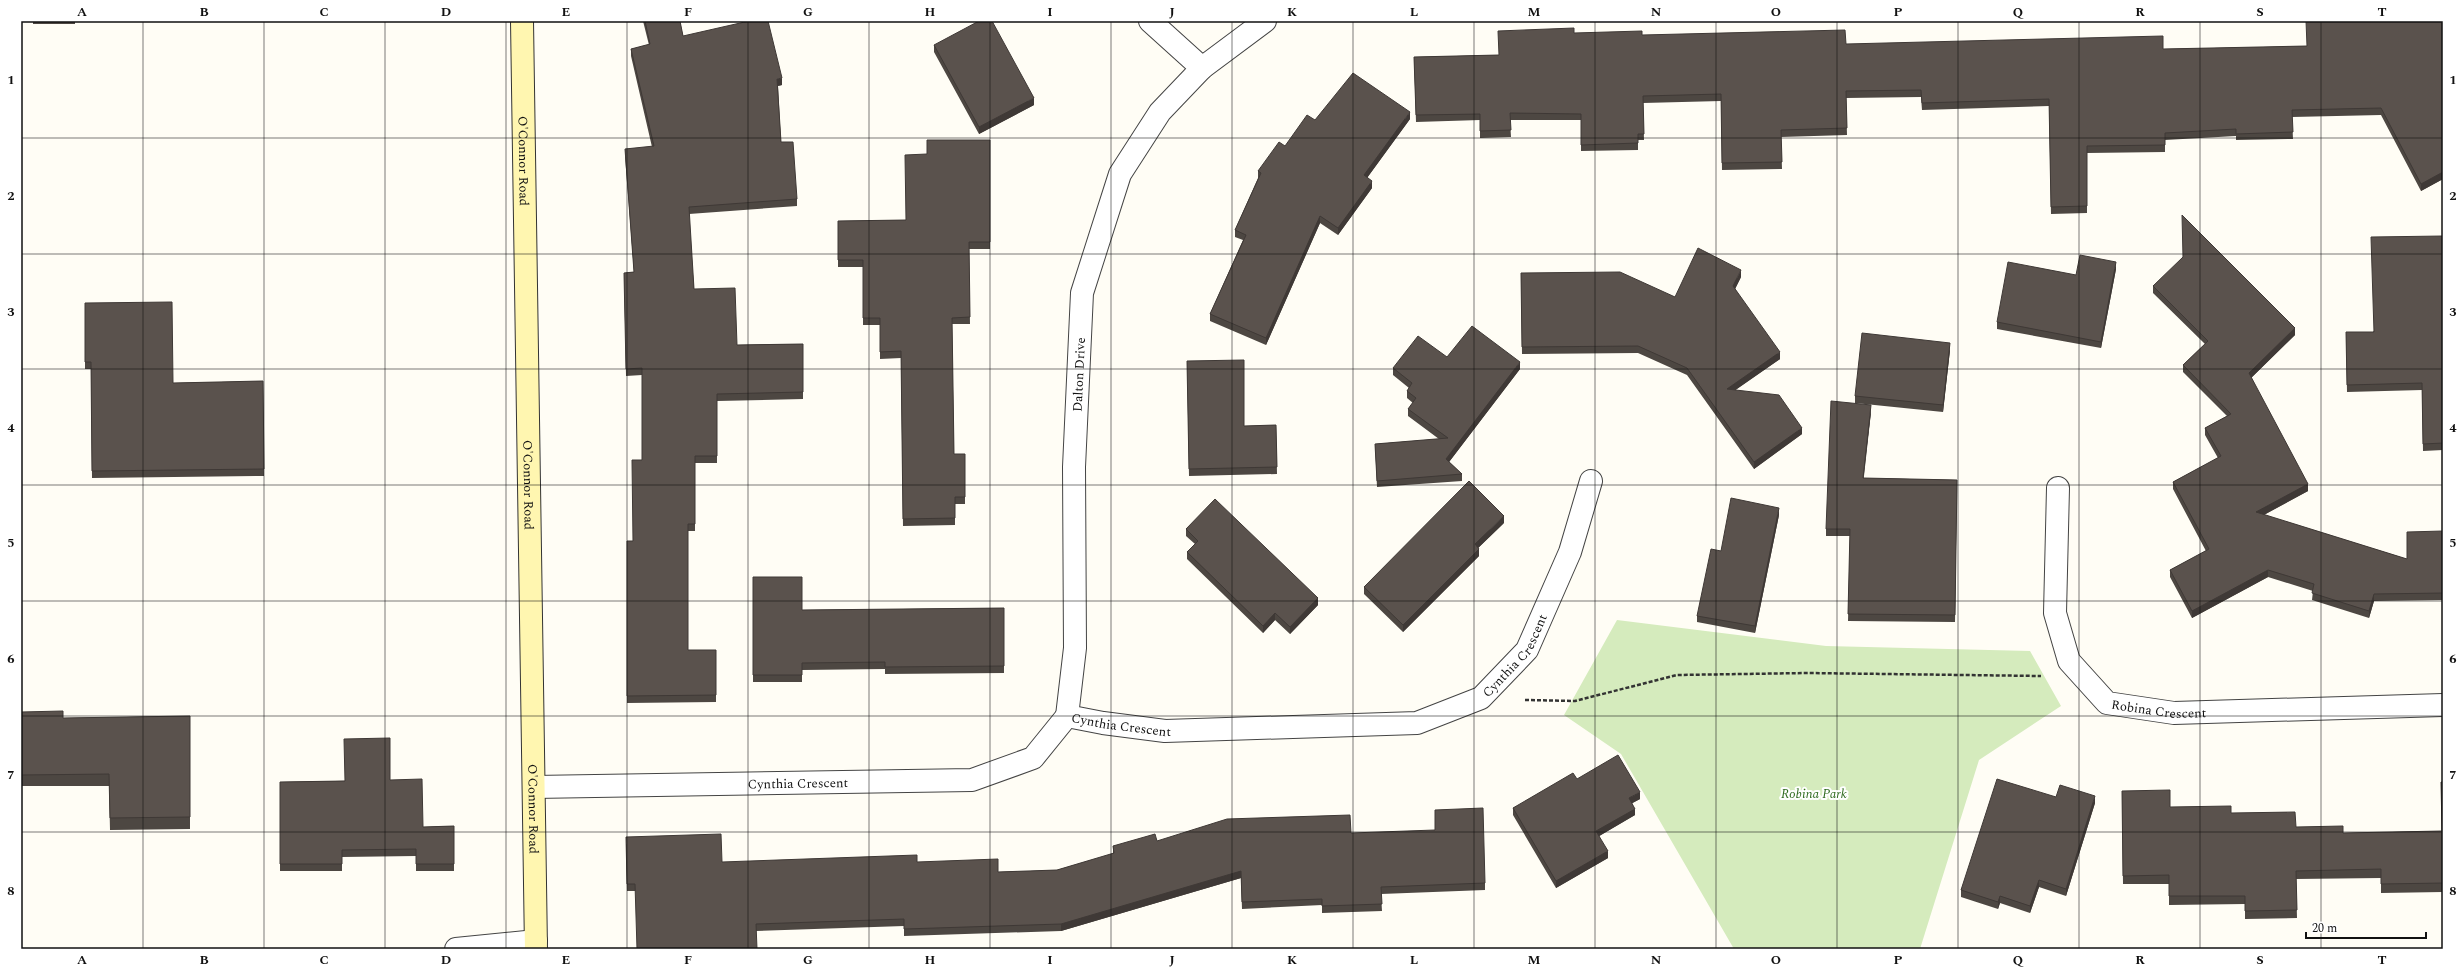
<svg xmlns="http://www.w3.org/2000/svg" width="2464" height="970" viewBox="0 0 2464 970" font-family="Spectral,serif">
<style>
.green{fill:#d5ebbd}
.lines{fill:none;stroke-linecap:round;stroke-linejoin:round}
.street-casing{stroke:#444;stroke-width:24}
.secondary-casing{stroke:#333;stroke-width:24}
.path{stroke:#333;stroke-width:2.5;stroke-dasharray:4 2;stroke-linecap:butt}
.street{stroke:#fff;stroke-width:22}
.secondary{stroke:#fff6b0;stroke-width:22}
.wall{fill:#4d4742}
.shaded-wall{fill:#3f3936}
.building{fill:#5a524d;stroke:#3f3936}
.grid{fill:none;stroke:#111;stroke-width:1;stroke-opacity:0.55}
.labels{text-anchor:middle;stroke-width:4;stroke-linejoin:round;paint-order:stroke}
.street-label{font-size:13px;fill:#111;stroke:#fff}
.park-label{font-size:13px;font-style:italic;fill:#2f6b1f;stroke:#fff}
.neatline{fill:none;stroke:#111;stroke-width:1.5}
.grid-label{font-size:13px;text-anchor:middle;font-weight:bold;fill:#111}
</style>
<rect width="100%" height="100%" fill="#fffdf5"/>
<path class="green" d="M 1617,620 L 1826,646 L 2030,651 L 2061,706 L 1979,760 L 1920,949 L 1734,949 L 1621,754 L 1564,715 Z"/>
<g class="lines">
<g class="street-casing">
<g id="street">
<path d="M 1150,21 L 1202,68"/>
<path id="s1" d="M 2058,488 L 2055,613 L 2069,661 L 2107,703 L 2174,713 L 2443,705"/>
<path id="s2" d="M 1067,716 L 1075,648 L 1074,467 L 1082,293 L 1120,174 L 1160,112 L 1202,68 L 1265,21"/>
<path id="s3" d="M 1067,716 L 1103,723 L 1165,731 L 1417,723 L 1481,698 L 1527,650 L 1570,552 L 1591,481"/>
<path id="s4" d="M 534,787 L 972,780 L 1033,758 L 1067,716"/>
<path d="M 456,949 L 536,941"/>
</g>
</g>
<g class="secondary-casing">
<g id="secondary">
<path id="s5" d="M 522,21 L 536,949"/>
</g>
</g>
<path class="path" d="M 1525,700 L 1575,701 L 1677,675 L 1808,673 L 2041,676"/>
<use href="#street" class="street"/>
<use href="#secondary" class="secondary"/>
</g>
<path class="wall" d="M 33,21 L 75,21 L 75,24 L 33,24 Z
M 643,21 L 680,21 L 683,36 L 782,85 L 778,86 L 781,142 L 797,199 L 797,206 L 689,214 L 694,289 L 737,345 L 803,344 L 803,399 L 717,401 L 717,463 L 695,463 L 695,531 L 688,531 L 688,650 L 716,650 L 716,702 L 627,703 L 627,541 L 633,541 L 642,460 L 642,375 L 626,376 L 624,273 L 634,272 L 625,156 L 625,149 L 652,147 L 631,56 L 631,49 L 649,45 Z
M 2443,21 L 2443,179 L 2421,191 L 2381,115 L 2292,117 L 2293,139 L 2236,140 L 2236,136 L 2165,140 L 2165,152 L 2087,153 L 2087,213 L 2051,214 L 2049,106 L 1922,110 L 1921,97 L 1846,98 L 1847,135 L 1781,137 L 1782,169 L 1722,170 L 1721,101 L 1643,103 L 1644,140 L 1638,140 L 1638,150 L 1581,151 L 1581,120 L 1510,120 L 1511,137 L 1480,138 L 1480,120 L 1416,122 L 1414,57 L 1499,55 L 1574,33 L 1642,35 L 1846,44 L 2163,49 L 2307,46 Z
M 934,45 L 1034,105 L 979,134 L 934,52 Z
M 1410,119 L 1367,178 L 1372,188 L 1338,235 L 1320,223 L 1266,345 L 1210,321 L 1210,314 L 1243,240 L 1235,237 L 1235,230 L 1258,178 L 1258,171 L 1315,120 Z
M 990,140 L 990,249 L 969,249 L 970,324 L 952,324 L 954,454 L 965,454 L 965,504 L 955,504 L 955,525 L 903,526 L 901,358 L 880,359 L 880,325 L 863,325 L 863,267 L 838,267 L 838,221 L 906,220 L 927,154 Z
M 2443,236 L 2443,450 L 2423,451 L 2422,390 L 2347,392 L 2346,332 L 2373,332 Z
M 2116,269 L 2101,348 L 1997,329 L 1997,322 L 2076,275 Z
M 1521,273 L 1675,297 L 1741,277 L 1735,289 L 1780,359 L 1735,390 L 1802,434 L 1754,469 L 1687,375 L 1638,353 L 1522,354 Z
M 2153,286 L 2295,335 L 2251,378 L 2308,491 L 2264,515 L 2407,559 L 2443,531 L 2443,600 L 2374,601 L 2369,618 L 2312,600 L 2313,591 L 2268,577 L 2192,618 L 2170,577 L 2170,570 L 2206,551 L 2173,489 L 2173,482 L 2218,458 L 2205,435 L 2205,428 L 2227,416 L 2183,372 L 2183,365 L 2205,344 L 2153,293 Z
M 85,303 L 173,383 L 263,381 L 264,476 L 92,478 L 91,369 L 85,369 Z
M 1950,350 L 1943,412 L 1855,403 L 1855,396 Z
M 1447,357 L 1520,369 L 1449,462 L 1462,474 L 1462,481 L 1377,487 L 1375,444 L 1439,439 L 1408,416 L 1408,409 L 1413,403 L 1407,398 L 1407,391 L 1409,388 L 1393,375 L 1393,368 Z
M 1187,361 L 1244,426 L 1276,425 L 1277,474 L 1189,476 Z
M 1871,412 L 1863,478 L 1957,480 L 1955,622 L 1848,621 L 1850,536 L 1826,536 L 1826,529 Z
M 1779,515 L 1755,633 L 1697,622 L 1697,616 L 1721,551 Z
M 1504,523 L 1478,548 L 1479,556 L 1403,632 L 1364,594 L 1364,587 Z
M 1186,529 L 1318,605 L 1290,634 L 1275,620 L 1263,633 L 1187,559 L 1187,552 L 1195,544 L 1186,536 Z
M 753,577 L 802,610 L 1004,608 L 1004,673 L 885,674 L 885,669 L 802,670 L 802,682 L 753,682 Z
M 21,712 L 63,718 L 190,716 L 190,829 L 110,830 L 109,786 L 21,786 Z
M 1577,779 L 1640,799 L 1632,803 L 1635,815 L 1599,836 L 1608,858 L 1556,888 L 1513,815 L 1513,808 Z
M 390,780 L 423,827 L 454,826 L 454,871 L 416,871 L 416,856 L 342,857 L 342,871 L 280,871 L 280,782 Z
M 2443,782 L 2443,892 L 2381,893 L 2381,878 L 2296,879 L 2297,918 L 2245,919 L 2245,904 L 2169,905 L 2169,884 L 2123,884 L 2122,791 L 2170,807 L 2231,813 L 2296,827 L 2343,833 L 2442,831 Z
M 2056,797 L 2095,803 L 2066,896 L 2039,887 L 2030,913 L 2000,903 L 1998,909 L 1961,897 L 1961,890 Z
M 1351,833 L 1485,883 L 1485,890 L 1381,894 L 1382,911 L 1322,913 L 1322,905 L 1242,909 L 1241,878 L 1061,931 L 904,936 L 904,926 L 756,931 L 635,891 L 627,891 L 626,844 L 722,862 L 917,862 L 998,872 L 1057,870 L 1113,854 L 1113,846 L 1157,841 Z"/>
<path class="shaded-wall" d="M 782,78 L 782,85 L 777,86 L 777,79 Z
M 1034,98 L 1034,105 L 979,134 L 979,127 Z
M 1410,112 L 1410,119 L 1364,182 L 1364,175 Z
M 2443,172 L 2443,179 L 2421,191 L 2421,184 Z
M 1372,181 L 1372,188 L 1338,235 L 1338,228 Z
M 1320,216 L 1320,223 L 1266,345 L 1266,338 Z
M 2116,262 L 2116,269 L 2101,348 L 2101,342 Z
M 1741,270 L 1741,277 L 1733,293 L 1733,286 Z
M 2295,328 L 2295,335 L 2249,380 L 2249,373 Z
M 1950,343 L 1950,350 L 1943,412 L 1943,405 Z
M 1780,352 L 1780,359 L 1727,396 L 1727,389 Z
M 1520,362 L 1520,369 L 1446,466 L 1446,459 Z
M 1871,405 L 1871,412 L 1863,485 L 1863,478 Z
M 1802,428 L 1802,434 L 1754,469 L 1754,462 Z
M 2308,484 L 2308,491 L 2256,519 L 2256,512 Z
M 1779,508 L 1779,515 L 1755,633 L 1755,626 Z
M 1504,516 L 1504,523 L 1475,551 L 1475,544 Z
M 1479,549 L 1479,556 L 1403,632 L 1403,625 Z
M 2268,570 L 2268,577 L 2192,618 L 2192,611 Z
M 2374,594 L 2374,601 L 2369,618 L 2369,611 Z
M 1318,598 L 1318,605 L 1290,634 L 1290,627 Z
M 1275,613 L 1275,620 L 1263,633 L 1263,626 Z
M 1640,792 L 1640,799 L 1629,805 L 1629,798 Z
M 2095,796 L 2095,803 L 2066,896 L 2066,889 Z
M 1635,809 L 1635,815 L 1596,838 L 1596,831 Z
M 1608,851 L 1608,858 L 1556,888 L 1556,881 Z
M 1241,871 L 1241,878 L 1061,931 L 1061,924 Z
M 2039,880 L 2039,887 L 2030,913 L 2030,906 Z
M 2000,896 L 2000,903 L 1998,909 L 1998,902 Z"/>
<path class="building" d="M 645,21 L 680,21 L 683,36 L 749,21 L 768,21 L 782,78 L 777,79 L 781,142 L 793,142 L 797,199 L 689,207 L 694,289 L 735,288 L 737,345 L 803,344 L 803,392 L 717,394 L 717,456 L 695,456 L 695,524 L 688,524 L 688,650 L 716,650 L 716,695 L 627,696 L 627,541 L 633,541 L 632,460 L 642,460 L 642,368 L 626,369 L 624,273 L 634,272 L 625,149 L 654,146 L 631,49 L 650,44 Z
M 979,21 L 992,21 L 1034,98 L 979,127 L 934,45 Z
M 2306,21 L 2443,21 L 2443,172 L 2421,184 L 2381,108 L 2292,110 L 2293,132 L 2236,134 L 2236,129 L 2165,133 L 2165,145 L 2087,146 L 2087,206 L 2051,207 L 2049,99 L 1922,103 L 1921,90 L 1846,91 L 1847,128 L 1781,130 L 1782,162 L 1722,163 L 1721,94 L 1643,96 L 1644,134 L 1638,134 L 1638,143 L 1581,145 L 1581,114 L 1510,113 L 1511,130 L 1480,131 L 1480,114 L 1416,115 L 1414,57 L 1499,55 L 1498,31 L 1574,28 L 1574,33 L 1642,31 L 1642,35 L 1845,30 L 1846,44 L 2163,36 L 2163,49 L 2307,46 Z
M 1353,73 L 1410,112 L 1364,175 L 1372,181 L 1338,228 L 1320,216 L 1266,338 L 1210,314 L 1246,235 L 1235,230 L 1261,173 L 1258,171 L 1279,142 L 1285,146 L 1307,115 L 1315,120 Z
M 927,140 L 990,140 L 990,242 L 969,242 L 970,317 L 952,318 L 954,454 L 965,454 L 965,497 L 955,497 L 955,518 L 903,519 L 901,351 L 880,352 L 880,318 L 863,318 L 863,260 L 838,260 L 838,221 L 906,220 L 905,155 L 927,154 Z
M 2182,215 L 2295,328 L 2249,373 L 2308,484 L 2256,512 L 2407,559 L 2407,532 L 2443,531 L 2443,593 L 2374,594 L 2369,611 L 2312,593 L 2314,584 L 2268,570 L 2192,611 L 2170,570 L 2209,549 L 2173,482 L 2221,456 L 2205,428 L 2231,414 L 2183,365 L 2208,341 L 2153,286 L 2183,257 Z
M 2443,236 L 2443,443 L 2423,444 L 2422,383 L 2347,385 L 2346,332 L 2374,332 L 2371,237 Z
M 1698,248 L 1741,270 L 1733,286 L 1780,352 L 1727,389 L 1779,395 L 1802,428 L 1754,462 L 1687,368 L 1638,346 L 1522,347 L 1521,273 L 1620,272 L 1675,297 Z
M 2080,255 L 2116,262 L 2101,342 L 1997,322 L 2008,262 L 2076,275 Z
M 172,302 L 173,383 L 263,381 L 264,469 L 92,471 L 91,362 L 85,362 L 85,303 Z
M 1472,326 L 1520,362 L 1446,459 L 1462,474 L 1377,481 L 1375,444 L 1448,438 L 1408,409 L 1416,398 L 1407,391 L 1412,383 L 1393,368 L 1418,336 L 1447,357 Z
M 1862,333 L 1950,343 L 1943,405 L 1855,396 Z
M 1244,360 L 1244,426 L 1276,425 L 1277,467 L 1189,469 L 1187,361 Z
M 1831,401 L 1871,405 L 1863,478 L 1957,480 L 1955,615 L 1848,614 L 1850,529 L 1826,529 Z
M 1469,481 L 1504,516 L 1475,544 L 1479,549 L 1403,625 L 1364,587 Z
M 1731,498 L 1779,508 L 1755,626 L 1697,616 L 1711,549 L 1721,551 Z
M 1215,499 L 1318,598 L 1290,627 L 1275,613 L 1263,626 L 1187,552 L 1198,541 L 1186,529 Z
M 753,577 L 802,577 L 802,610 L 1004,608 L 1004,666 L 885,667 L 885,662 L 802,663 L 802,675 L 753,675 Z
M 63,711 L 63,718 L 190,716 L 190,817 L 110,818 L 109,774 L 21,775 L 21,712 Z
M 390,738 L 390,780 L 422,779 L 423,827 L 454,826 L 454,864 L 416,864 L 416,849 L 342,850 L 342,864 L 280,864 L 280,782 L 345,781 L 344,739 Z
M 1618,755 L 1640,792 L 1629,798 L 1635,809 L 1596,831 L 1608,851 L 1556,881 L 1513,808 L 1573,773 L 1577,779 Z
M 1997,779 L 2056,797 L 2060,785 L 2095,796 L 2066,889 L 2039,880 L 2030,906 L 2000,896 L 1998,902 L 1961,890 Z
M 2441,782 L 2443,782 L 2443,883 L 2381,884 L 2381,869 L 2296,871 L 2297,910 L 2245,911 L 2245,896 L 2169,896 L 2169,875 L 2123,876 L 2122,791 L 2170,790 L 2170,807 L 2231,806 L 2231,813 L 2295,812 L 2296,827 L 2343,826 L 2343,833 L 2442,831 Z
M 1483,808 L 1485,883 L 1381,887 L 1382,904 L 1322,906 L 1322,899 L 1242,902 L 1241,871 L 1061,924 L 904,929 L 904,919 L 756,924 L 757,949 L 637,949 L 635,884 L 627,884 L 626,837 L 721,834 L 722,862 L 917,855 L 917,862 L 998,859 L 998,872 L 1057,870 L 1114,853 L 1113,846 L 1155,834 L 1157,841 L 1227,819 L 1350,815 L 1351,833 L 1435,830 L 1435,810 Z"/>
<path class="grid" d="M 143,21 L 143,949M 264,21 L 264,949M 385,21 L 385,949M 506,21 L 506,949M 627,21 L 627,949M 748,21 L 748,949M 869,21 L 869,949M 990,21 L 990,949M 1111,21 L 1111,949M 1232,21 L 1232,949M 1353,21 L 1353,949M 1474,21 L 1474,949M 1595,21 L 1595,949M 1716,21 L 1716,949M 1837,21 L 1837,949M 1958,21 L 1958,949M 2079,21 L 2079,949M 2200,21 L 2200,949M 2321,21 L 2321,949M 21,138 L 2443,138M 21,254 L 2443,254M 21,369 L 2443,369M 21,485 L 2443,485M 21,601 L 2443,601M 21,716 L 2443,716M 21,832 L 2443,832"/>
<g class="labels">
<g class="street-label">
<text dy="5" stroke="none"><textPath href="#s5" startOffset="140">O'Connor Road</textPath></text>
<text dy="5" stroke="none"><textPath href="#s2" startOffset="342">Dalton Drive</textPath></text>
<text dy="5" stroke="none"><textPath href="#s5" startOffset="464">O'Connor Road</textPath></text>
<text dy="5" stroke="none"><textPath href="#s3" startOffset="475">Cynthia Crescent</textPath></text>
<text dy="5" stroke="none"><textPath href="#s1" startOffset="284">Robina Crescent</textPath></text>
<text dy="5" stroke="none"><textPath href="#s3" startOffset="55">Cynthia Crescent</textPath></text>
<text dy="5" stroke="none"><textPath href="#s4" startOffset="264">Cynthia Crescent</textPath></text>
<text dy="5" stroke="none"><textPath href="#s5" startOffset="788">O'Connor Road</textPath></text>
</g>
<g class="park-label">
<text x="1814" y="798">Robina Park</text>
</g>
</g>
<rect width="2464" height="970" fill="none" stroke="#ffffff" stroke-width="44"/>
<path d="M2306 932v6h120v-6" fill="none" stroke="#111111" stroke-width="2"/>
<text x="2312" y="932" font-size="12" fill="#111111" stroke="#ffffff" stroke-width="3" paint-order="stroke">20 m</text>
<rect x="22" y="22" width="2420" height="926" class="neatline"/>
<g class="grid-label">
<text x="82" y="16">A</text>
<text x="204" y="16">B</text>
<text x="324" y="16">C</text>
<text x="446" y="16">D</text>
<text x="566" y="16">E</text>
<text x="688" y="16">F</text>
<text x="808" y="16">G</text>
<text x="930" y="16">H</text>
<text x="1050" y="16">I</text>
<text x="1172" y="16">J</text>
<text x="1292" y="16">K</text>
<text x="1414" y="16">L</text>
<text x="1534" y="16">M</text>
<text x="1656" y="16">N</text>
<text x="1776" y="16">O</text>
<text x="1898" y="16">P</text>
<text x="2018" y="16">Q</text>
<text x="2140" y="16">R</text>
<text x="2260" y="16">S</text>
<text x="2382" y="16">T</text>
<text x="11" y="84">1</text>
<text x="2453" y="84">1</text>
<text x="11" y="200">2</text>
<text x="2453" y="200">2</text>
<text x="11" y="316">3</text>
<text x="2453" y="316">3</text>
<text x="11" y="432">4</text>
<text x="2453" y="432">4</text>
<text x="11" y="547">5</text>
<text x="2453" y="547">5</text>
<text x="11" y="663">6</text>
<text x="2453" y="663">6</text>
<text x="11" y="779">7</text>
<text x="2453" y="779">7</text>
<text x="11" y="895">8</text>
<text x="2453" y="895">8</text>
<text x="82" y="964">A</text>
<text x="204" y="964">B</text>
<text x="324" y="964">C</text>
<text x="446" y="964">D</text>
<text x="566" y="964">E</text>
<text x="688" y="964">F</text>
<text x="808" y="964">G</text>
<text x="930" y="964">H</text>
<text x="1050" y="964">I</text>
<text x="1172" y="964">J</text>
<text x="1292" y="964">K</text>
<text x="1414" y="964">L</text>
<text x="1534" y="964">M</text>
<text x="1656" y="964">N</text>
<text x="1776" y="964">O</text>
<text x="1898" y="964">P</text>
<text x="2018" y="964">Q</text>
<text x="2140" y="964">R</text>
<text x="2260" y="964">S</text>
<text x="2382" y="964">T</text>
</g>
</svg>
